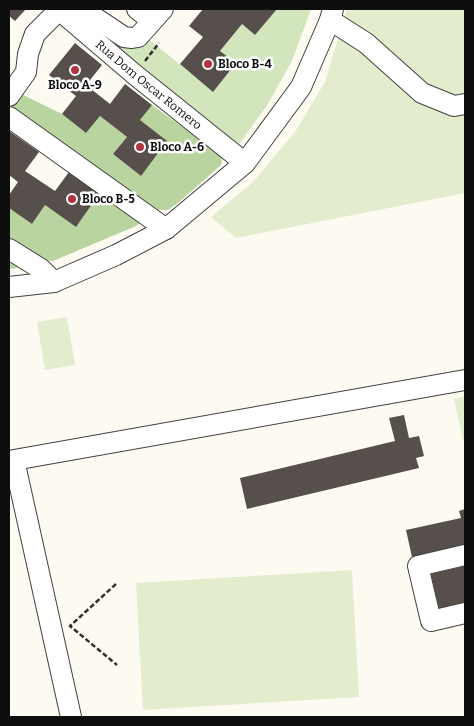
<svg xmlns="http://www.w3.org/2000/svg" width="474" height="726" viewBox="0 0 474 726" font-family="Bitter,serif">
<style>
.green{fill:#d3e5bd}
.forest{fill:#b9d49e}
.pitch{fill:#e3edce}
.building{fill:#564f4b}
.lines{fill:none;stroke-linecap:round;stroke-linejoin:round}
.minor-casing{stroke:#414141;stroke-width:22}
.path{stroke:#303030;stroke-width:2.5;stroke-dasharray:5 2.5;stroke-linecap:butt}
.minor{stroke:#fff;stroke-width:20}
.poi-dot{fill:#b0343f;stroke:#fff;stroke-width:2}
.labels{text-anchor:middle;stroke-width:5;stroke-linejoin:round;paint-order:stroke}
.poi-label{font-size:12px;font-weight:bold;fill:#0e0e0e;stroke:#fff;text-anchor:start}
.street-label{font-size:12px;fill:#0e0e0e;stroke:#fff}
</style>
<rect width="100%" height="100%" fill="#fdfaf1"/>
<path class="green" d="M 63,9 L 105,20 L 141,33 L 213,91 L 236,63 L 220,51 L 242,24 L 255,35 L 277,9 L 311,9 L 292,61 L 268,104 L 240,143 L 232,142 Z"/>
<path class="forest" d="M 9,77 L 13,90 L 62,114 L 86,133 L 100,116 L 127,137 L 113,154 L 141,176 L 140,120 L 152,105 L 220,154 L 222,160 L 221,165 L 178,203 L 168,210 L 156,210 L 9,117 Z
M 100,193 L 140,223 L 136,226 L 53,261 C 38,259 25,268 9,269 L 9,208 L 32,224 L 45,205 L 76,227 Z"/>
<path class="pitch" d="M 347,9 L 351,11 L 352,9 L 465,9 L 465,193 L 236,238 L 211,217 L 252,183 L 295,132 L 325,82 Z
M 67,317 L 75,365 L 45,370 L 37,322 Z
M 465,396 L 465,440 L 463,441 L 454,399 Z
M 352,570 L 359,697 L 143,710 L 136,583 Z"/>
<path class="building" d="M 9,9 L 26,9 L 15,21 L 9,16 Z
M 203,9 L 277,9 L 255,35 L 242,24 L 220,51 L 236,63 L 213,92 L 180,64 L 203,37 L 189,26 Z
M 75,43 L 102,65 L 86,85 L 110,104 L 125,84 L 152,105 L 140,120 L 167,141 L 141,176 L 113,154 L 127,137 L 100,116 L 86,133 L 62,114 L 76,96 L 49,75 Z
M 9,131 L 39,152 L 25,171 L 55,191 L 69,172 L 100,193 L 76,227 L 45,205 L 32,224 L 9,208 L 9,195 L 18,182 L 9,175 Z
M 404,415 L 409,438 L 419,436 L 424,456 L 416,458 L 419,468 L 247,509 L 240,478 L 395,441 L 389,418 Z
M 465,509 L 465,545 L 412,557 L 406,530 L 461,518 L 459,511 Z
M 465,566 L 465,604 L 439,610 L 431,574 Z"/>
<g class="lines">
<g class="minor-casing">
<g id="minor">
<path id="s1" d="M 64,9 L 59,10 L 134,74 L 245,163"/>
<path d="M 82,9 L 124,37 L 132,38 L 138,37 L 163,9"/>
<path d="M 137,9 L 152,21"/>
<path d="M 330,20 L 366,43 L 422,93 L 454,106 L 465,104"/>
<path d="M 9,96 L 26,72 L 28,54 L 35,34 L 59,10"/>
<path d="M 9,117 L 166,229"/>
<path d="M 9,249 L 41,269 L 54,282"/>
<path d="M 9,287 L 54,282 L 116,255 L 166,229 L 245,163 L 301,87 L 330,20 L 333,9"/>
<path d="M 465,555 L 418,566 L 431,621 L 465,613"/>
<path d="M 71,717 L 14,460 L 465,380"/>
</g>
</g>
<path class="path" d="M 145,61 L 159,43
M 116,584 L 70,626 L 117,665"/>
<use href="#minor" class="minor"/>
</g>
<g class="poi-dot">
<circle cx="208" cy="64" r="5"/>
<circle cx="75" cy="70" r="5"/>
<circle cx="140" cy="147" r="5"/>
<circle cx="72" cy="199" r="5"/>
</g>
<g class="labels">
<g class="poi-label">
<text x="218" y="68">Bloco B-4</text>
<text x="75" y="89" text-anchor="middle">Bloco A-9</text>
<text x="150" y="151">Bloco A-6</text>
<text x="82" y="203">Bloco B-5</text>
</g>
<g class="street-label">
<text dy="4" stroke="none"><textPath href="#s1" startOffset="122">Rua Dom Oscar Romero</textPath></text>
</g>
</g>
<rect width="474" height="726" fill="none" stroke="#0e0e0e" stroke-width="20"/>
</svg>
